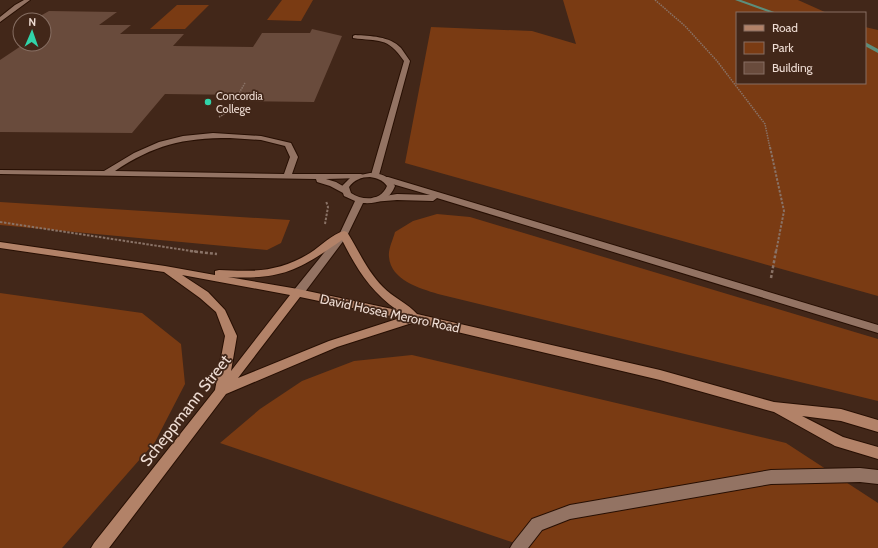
<svg xmlns="http://www.w3.org/2000/svg" width="878" height="548" viewBox="0 0 878 548" font-family="Cabin,sans-serif">
<style>
.green{fill:#7a3b13}
.lines{fill:none;stroke-linecap:round;stroke-linejoin:round}
.stream{fill:#5c8e7c;fill-rule:evenodd}
.building{fill:#694b3c}
.lane-casing{stroke:#270f03;stroke-width:2}
.street-casing{stroke:#270f03;stroke-width:2}
.secondary-casing{stroke:#270f03;stroke-width:2}
.path-far2{stroke:#897266;stroke-width:1.5;stroke-dasharray:1.5 1;stroke-linecap:butt}
.path-far1{stroke:#897266;stroke-width:2;stroke-dasharray:2.5 1.5;stroke-linecap:butt}
.path{stroke:#897266;stroke-width:2.5;stroke-dasharray:3 2;stroke-linecap:butt}
.lane{fill:#937363;fill-rule:evenodd}
.street{fill:#937363;fill-rule:evenodd}
.secondary{fill:#b28268;fill-rule:evenodd}
.poi-dot{fill:#31d4a9;stroke:#422719;stroke-width:1.5}
.labels{text-anchor:middle;stroke-width:3.5;stroke-linejoin:round;paint-order:stroke}
.far-poi-label{font-size:11px;fill:#eedcd3;stroke:#422719;text-anchor:start}
.street-label{font-size:13px;fill:#eedcd3;stroke:#422719}
.near-street-label{font-size:16px;fill:#eedcd3;stroke:#422719}
</style>
<rect width="100%" height="100%" fill="#422719"/>
<path class="green" d="M 282,0 L 313,0 L 301,21 L 267,20 Z
M 563,0 L 798,0 L 827,13 L 737,13 L 737,83 L 865,83 L 865,27 L 878,30 L 878,296 L 405,163 L 431,27 L 532,31 L 576,44 Z
M 177,5 L 209,5 L 185,29 L 150,29 Z
M 0,202 L 290,220 L 281,243 L 267,250 L 0,225 Z
M 437,214 L 470,217 L 878,339 L 878,401 L 438,294 C 419,288 391,280 389,257 C 388,249 393,240 395,232 L 413,221 Z
M 0,293 L 142,313 L 181,344 L 185,384 L 155,442 L 62,548 L 0,548 Z
M 412,355 L 786,443 L 878,503 L 878,548 L 529,548 L 220,443 L 260,409 L 302,381 L 354,361 Z"/>
<g class="lines">
<path class="stream" d="M 735,0 L 741,0 L 777,13 L 771,13 Z
M 865,42 L 878,49 L 878,53 L 865,46 Z"/>
</g>
<path class="building" d="M 49,11 L 117,12 L 99,25 L 131,25 L 120,34 L 184,34 L 173,46 L 253,47 L 262,33 L 310,33 L 312,29 L 342,36 L 314,102 L 244,101 L 247,95 L 165,94 L 132,133 L 0,132 L 0,60 L 24,44 L 44,44 L 44,20 L 33,20 Z"/>
<g class="lines">
<g class="lane-casing">
<path id="lane" d="M 24,0 L 30,0 L 0,22 L 0,17 L 15,5 Z
M 355,35 C 370,36 390,36 401,48 C 404,52 407,57 410,61 L 379,175 L 375,177 L 371,175 L 404,61 C 387,36 379,42 353,38 L 353,36 Z
M 213,133 L 261,136 L 291,143 L 298,157 L 292,174 L 361,174 L 365,176 L 361,178 L 326,179 L 336,182 L 348,189 L 349,191 L 345,194 L 330,186 L 317,182 L 316,179 L 0,174 L 0,170 L 104,171 L 134,153 L 159,142 L 183,136 ZM 230,138 L 261,140 L 285,146 L 290,157 L 284,174 L 115,171 C 154,145 182,138 230,138 Z
M 382,177 L 388,177 L 878,325 L 878,333 L 437,198 L 433,201 L 397,200 L 372,202 L 371,200 L 372,198 L 397,194 L 430,195 L 382,181 Z
M 860,468 L 878,470 L 878,484 L 860,482 L 771,484 L 570,519 L 542,530 L 528,548 L 510,548 L 513,543 L 532,519 L 570,505 L 771,470 Z"/>
</g>
<g class="street-casing">
<path id="street" d="M 370,173 C 381,173 389,176 395,186 C 390,200 377,204 363,203 L 347,236 L 302,296 L 294,296 L 293,293 L 294,290 L 340,233 L 355,201 L 344,196 L 341,187 L 351,177 ZM 370,177 C 377,178 383,180 387,186 C 381,201 363,201 351,193 L 349,187 C 354,180 361,177 370,177 Z"/>
</g>
<g class="secondary-casing">
<path id="secondary" d="M 344,231 L 347,232 C 359,251 367,271 383,287 C 392,297 409,304 417,314 L 660,370 L 774,402 L 841,409 L 878,420 L 878,432 L 841,421 L 802,416 L 843,437 L 878,447 L 878,459 L 835,446 L 774,412 L 660,380 L 415,322 L 337,347 L 226,394 L 109,548 L 91,548 L 94,543 L 215,390 L 225,336 L 216,312 L 200,298 L 164,272 L 0,248 L 0,242 L 165,266 L 215,275 L 215,271 L 219,270 C 254,272 279,272 310,253 C 321,246 332,234 344,231 ZM 342,240 C 356,268 371,292 397,310 L 298,289 L 228,277 C 282,280 299,270 342,240 ZM 182,275 L 290,295 L 231,371 L 237,336 L 225,310 L 208,292 ZM 300,297 L 400,318 L 329,341 L 238,378 Z"/>
</g>
<path class="path-far2" d="M 655,0 L 685,26 L 717,61 L 765,124 L 770,148
M 219,117 L 228,112 L 245,83"/>
<path class="path-far1" d="M 770,147 L 784,211 L 776,252
M 0,222 L 198,252
M 325,224 L 328,207 L 326,201"/>
<path class="path" d="M 190,251 L 217,254
M 771,278 L 776,251"/>
<use href="#lane" class="lane"/>
<use href="#street" class="street"/>
<use href="#secondary" class="secondary"/>
</g>
<circle class="poi-dot" cx="208" cy="102" r="4"/>
<g class="labels">
<g class="far-poi-label">
<text x="216" y="100">Concordia<tspan x="216" dy="13">College</tspan></text>
</g>
<g class="street-label">
<text transform="translate(390 313) rotate(12)" y="5">David Hosea Meroro Road</text>
</g>
<g class="near-street-label">
<text transform="translate(185 410) rotate(-52)" y="6">Scheppmann Street</text>
</g>
</g>
<rect x="736" y="12" width="130" height="72" fill="#422719" stroke="#876f63"/>
<rect x="744" y="25" width="20" height="6" fill="#b28268" stroke="#876f63"/>
<text x="772" y="32" font-size="12" fill="#eedcd3">Road</text>
<rect x="744" y="42" width="20" height="12" fill="#7a3b13" stroke="#876f63"/>
<text x="772" y="52" font-size="12" fill="#eedcd3">Park</text>
<rect x="744" y="62" width="20" height="12" fill="#694b3c" stroke="#876f63"/>
<text x="772" y="72" font-size="12" fill="#eedcd3">Building</text>
<g transform="translate(32 32) rotate(2)"><circle r="19" fill="#422719" stroke="#876f63"/>
<path d="M0-3L7 15L0 10L-7 15Z" fill="#31d4a9"/>
<text y="-6" font-size="11" font-weight="bold" text-anchor="middle" fill="#eedcd3">N</text>
</g>
</svg>
